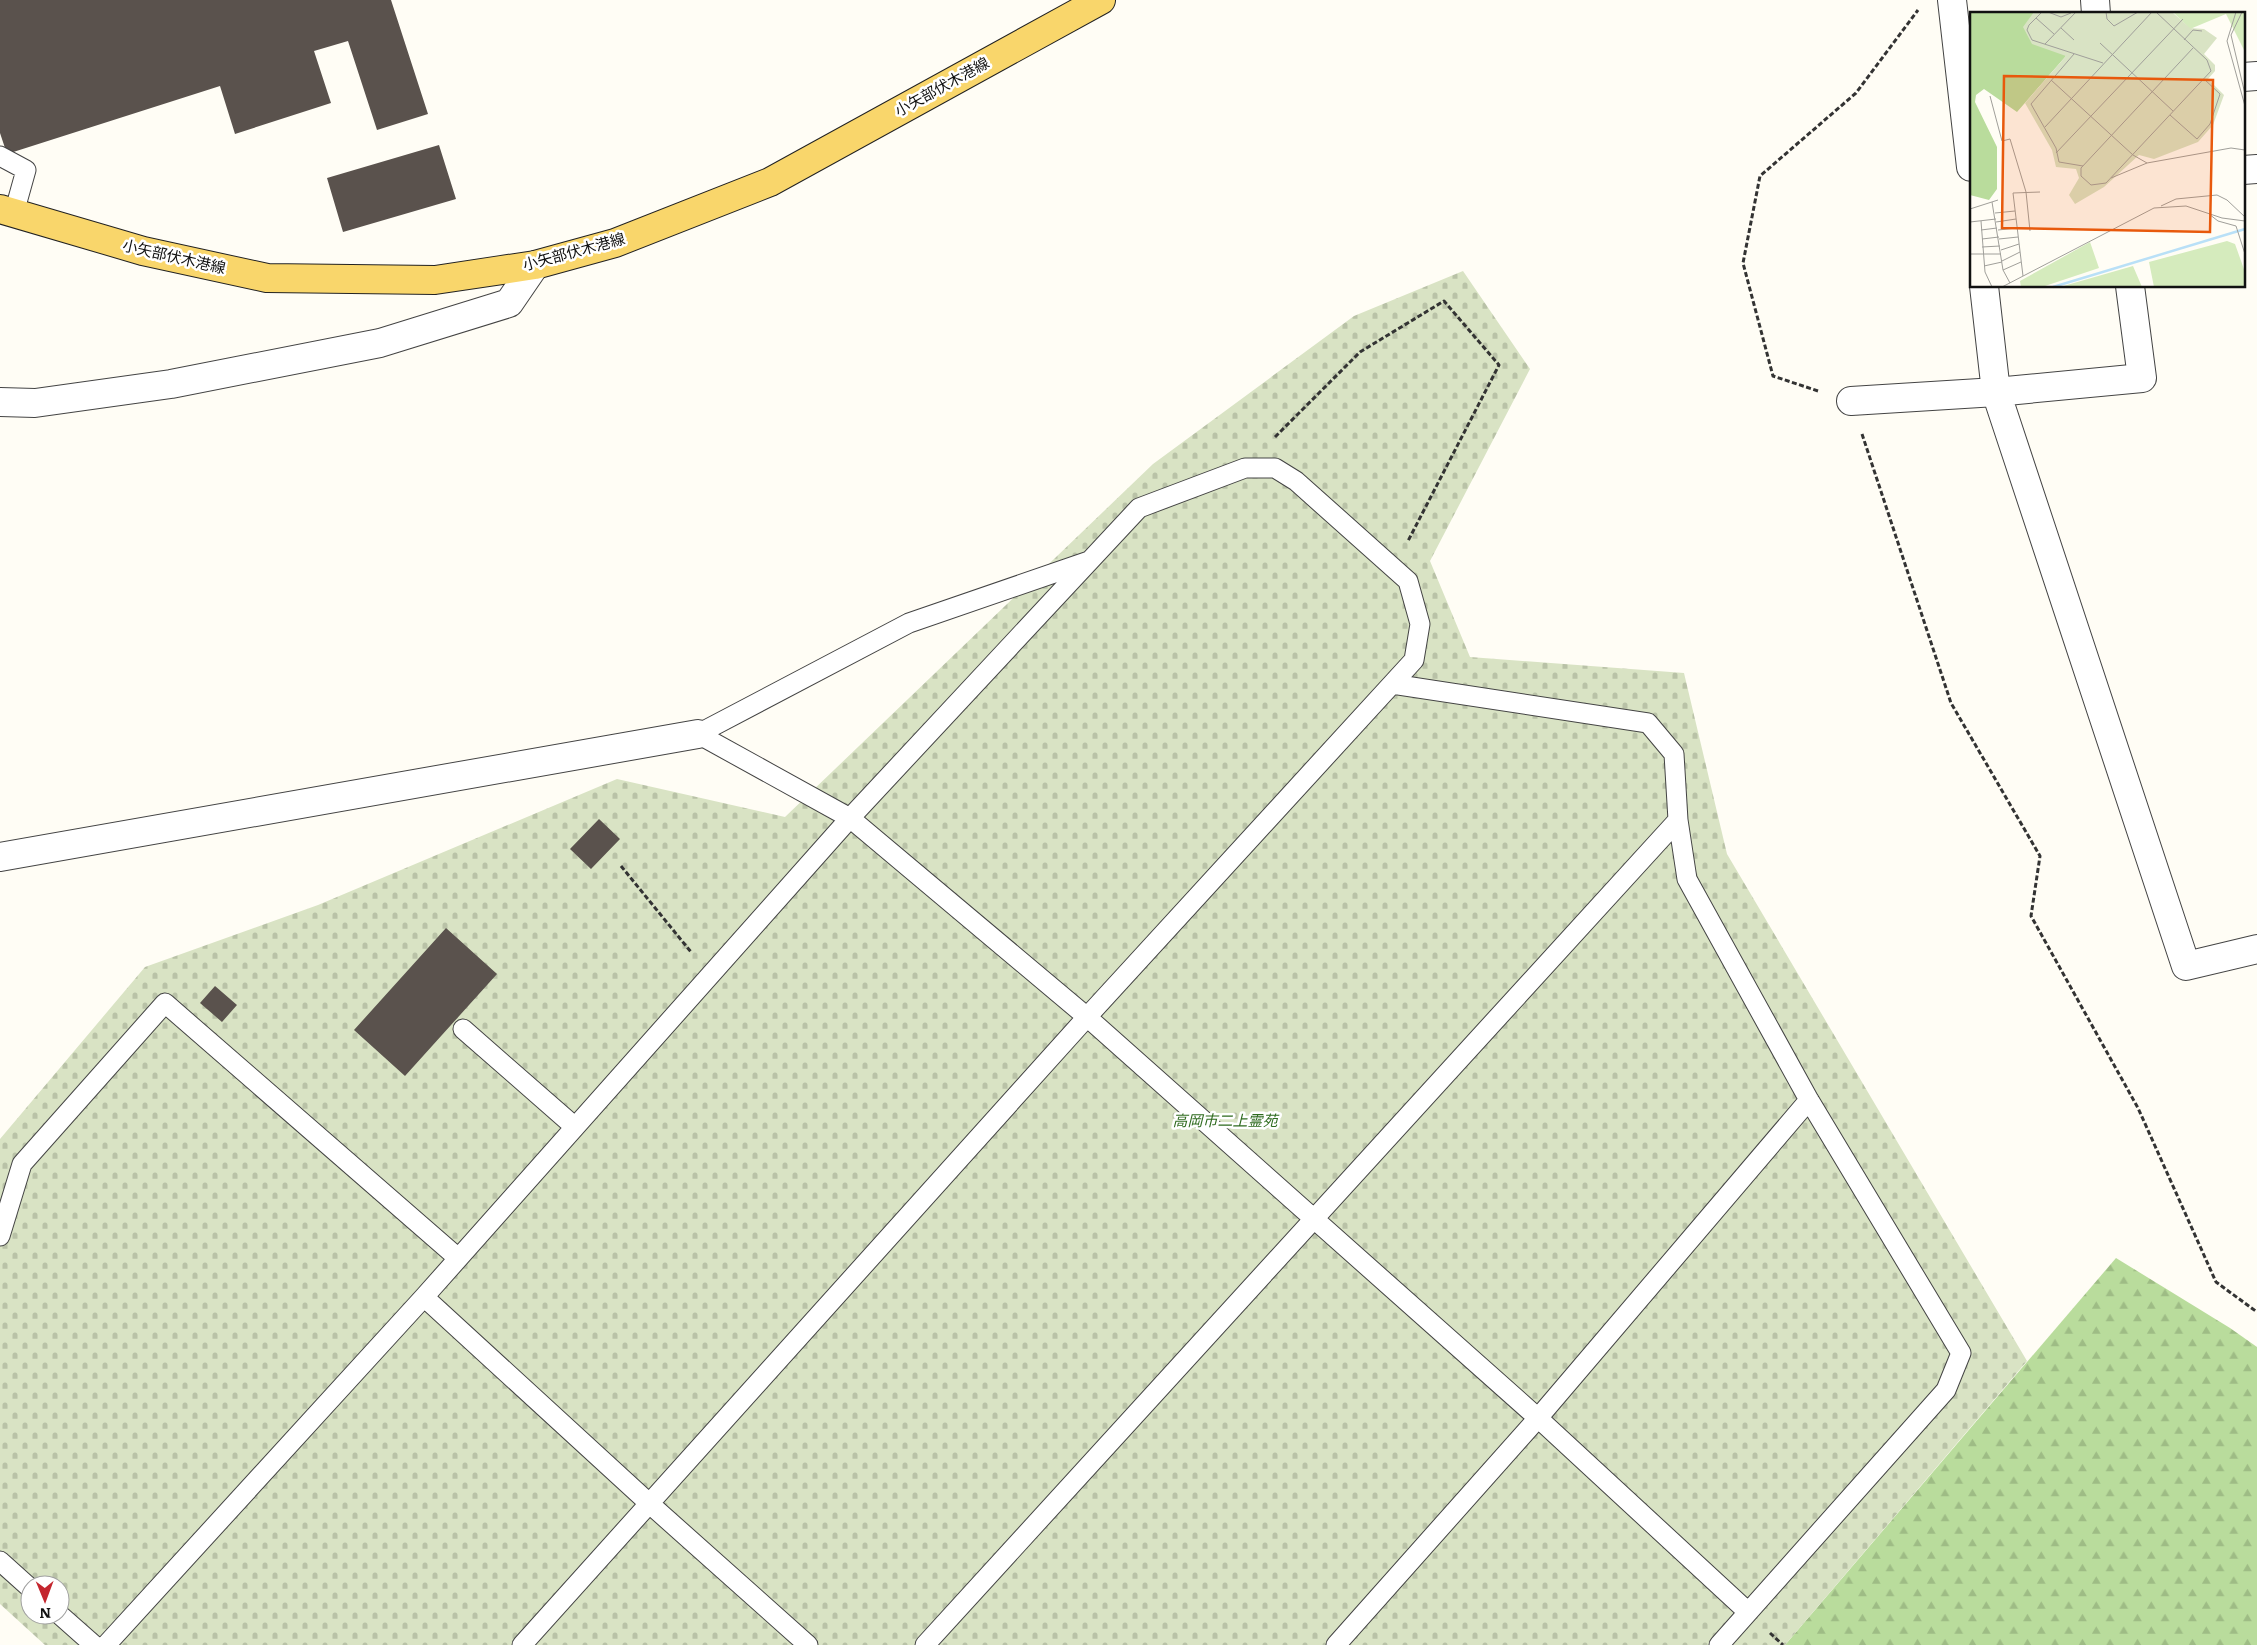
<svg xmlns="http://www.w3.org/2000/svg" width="2257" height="1645" viewBox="0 0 2257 1645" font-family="Literata,'Noto Sans JP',serif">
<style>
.forest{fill:url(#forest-firs)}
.cemetery{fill:url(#cemetery-stones);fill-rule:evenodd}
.building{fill:#5a524d}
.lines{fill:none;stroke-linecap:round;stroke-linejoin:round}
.lane-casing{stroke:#444;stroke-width:21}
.street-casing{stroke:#444;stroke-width:30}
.primary-casing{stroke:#222;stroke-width:30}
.path{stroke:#333;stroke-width:3;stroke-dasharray:5 2.5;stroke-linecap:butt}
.lane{stroke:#fff;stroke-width:19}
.street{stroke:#fff;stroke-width:28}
.primary{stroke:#f9d66b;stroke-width:28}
.labels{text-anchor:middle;stroke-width:5;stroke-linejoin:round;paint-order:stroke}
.street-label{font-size:15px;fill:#111;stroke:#fff}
.park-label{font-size:15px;font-style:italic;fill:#2f6b1f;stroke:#fff}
.inset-river{fill:none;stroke:#b9e0f7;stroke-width:2.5}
.inset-road{fill:none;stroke:#a09f9a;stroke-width:1}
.view{fill:#e8590c;fill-opacity:0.15;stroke:#e8590c;stroke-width:2.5}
.inset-edge{fill:none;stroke:#111;stroke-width:2.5}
</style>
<defs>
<pattern id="forest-firs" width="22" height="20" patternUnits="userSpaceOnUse" patternTransform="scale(1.25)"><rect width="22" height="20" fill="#b9dc9c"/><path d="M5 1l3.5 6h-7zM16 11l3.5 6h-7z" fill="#9ebc85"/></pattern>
<pattern id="cemetery-stones" width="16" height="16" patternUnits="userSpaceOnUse" patternTransform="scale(1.25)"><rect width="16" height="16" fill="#d9e3c4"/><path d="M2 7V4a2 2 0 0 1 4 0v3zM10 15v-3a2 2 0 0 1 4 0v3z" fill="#b9c2a7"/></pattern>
</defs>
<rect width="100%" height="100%" fill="#fffdf5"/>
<path class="forest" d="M 2116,1258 L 2230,1328 L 2257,1347 L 2257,1645 L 1785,1645 Z"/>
<path class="cemetery" d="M 1463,271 L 1530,369 L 1430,561 L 1470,657 L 1684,673 L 1727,854 L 2027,1361 L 1785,1645 L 45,1645 L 0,1604 L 0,1139 L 145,967 L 318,905 L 617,779 L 785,817 L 1153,464 L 1354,316 ZM 30,1585 L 60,1585 L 60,1615 L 30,1615 Z"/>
<path class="building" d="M 0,0 L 391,0 L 428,114 L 377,130 L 348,41 L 314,51 L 331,103 L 235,134 L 220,86 L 7,154 L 0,133 Z
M 439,145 L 456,199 L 343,232 L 327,178 Z
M 599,819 L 620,839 L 591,869 L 570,849 Z
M 446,928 L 497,974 L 405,1076 L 354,1030 Z
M 215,986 L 237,1005 L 222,1022 L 200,1003 Z"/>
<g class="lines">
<g class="lane-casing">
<path id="lane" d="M 0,156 L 26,170 L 14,213
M 1392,684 L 1648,723 L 1674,754 L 1678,820 L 1687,879 L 1809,1100 L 1961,1353 L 1946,1390 L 1719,1645
M 698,734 L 850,818 L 1087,1017 L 1538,1418 L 1748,1612
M 698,734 L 909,623 L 1089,561
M 463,1029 L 575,1127
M 0,1236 L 22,1164 L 165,1003 L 458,1258
M 424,1297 L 651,1505 L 808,1645
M 0,1561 L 30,1588
M 60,1615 L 94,1645
M 106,1645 L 424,1297 L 850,818 L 1139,508 L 1245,468 L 1275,468 L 1296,481 L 1408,581 L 1420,624 L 1414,660 L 1087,1017 L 522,1645
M 925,1645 L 1678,820
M 1336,1645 L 1538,1418 L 1809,1100"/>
</g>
<g class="street-casing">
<path id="street" d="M 1952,0 L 1971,167
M 2095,0 L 2096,14
M 2243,77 L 2257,76
M 2243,170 L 2257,169
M 1984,286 L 1996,392 L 2186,966 L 2257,949
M 1851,401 L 1996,392 L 2142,378 L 2130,286
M 0,402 L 35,403 L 171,384 L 380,343 L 509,303 L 535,265
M 0,857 L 698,734"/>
</g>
<g class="primary-casing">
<path id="primary" d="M 0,209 L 143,251 L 267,278 L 435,280 L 535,265 L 615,243 L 770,182 L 1101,0"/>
</g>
<path class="path" d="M 1818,391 L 1773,376 L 1743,263 L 1760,176 L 1856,93 L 1918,10
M 1862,434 L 1951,703 L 2040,856 L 2031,916 L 2138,1108 L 2216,1282 L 2257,1312
M 1275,437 L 1360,352 L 1444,301 L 1499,365 L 1408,541
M 621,866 L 691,952
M 1770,1633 L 1783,1645"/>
<use href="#lane" class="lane"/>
<use href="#street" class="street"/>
<use href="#primary" class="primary"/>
</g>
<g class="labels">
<g class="street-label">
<text transform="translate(942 87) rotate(-29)" y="5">小矢部伏木港線</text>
<text transform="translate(574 252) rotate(-15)" y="5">小矢部伏木港線</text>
<text transform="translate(174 257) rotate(13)" y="5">小矢部伏木港線</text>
</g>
<g class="park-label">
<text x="1225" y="1126">高岡市二上霊苑</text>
</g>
</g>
<g transform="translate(1970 12)">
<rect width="275" height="275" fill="#fffdf5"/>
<path d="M 203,0 L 275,0 L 275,40 L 256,2 L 220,17 ZM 257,229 L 265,232 L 275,260 L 275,275 L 184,275 L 179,250 ZM 120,230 L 129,256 L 72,275 L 51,275 L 50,269 ZM 163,254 L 172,275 L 90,275 Z" fill="#d5ebbd"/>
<path d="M 0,0 L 64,0 L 96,44 L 47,100 L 14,77 L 6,83 L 5,90 L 27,135 L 27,177 L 19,188 L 0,183 Z" fill="#b9dc9c"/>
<path d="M 64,0 L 202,0 L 220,16 L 234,17 L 247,26 L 234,42 L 245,53 L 245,59 L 238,67 L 254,83 L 243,113 L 228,130 L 184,147 L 169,143 L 134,175 L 105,192 L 99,183 L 109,166 L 106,157 L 86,155 L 82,138 L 55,91 L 96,44 L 62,32 L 53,15 Z" fill="#d9e3c4"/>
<path class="inset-river" d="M 83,275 L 275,217"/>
<path class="inset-road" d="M 72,0 L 59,13 L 57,18 L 62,28 L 133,51M 78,0 L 91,5 L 101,1M 136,0 L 137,7 L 144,14 L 168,0M 186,0 L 237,48 L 241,59 L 136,171 L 121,173 L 111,164 L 111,156 L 223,36M 266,0 L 257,29 L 275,94M 272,0 L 261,23 L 275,82M 66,6 L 84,22M 91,16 L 104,28M 214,28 L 223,18 L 232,19M 130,31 L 203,99M 75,32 L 106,0M 104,42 L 61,92 L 86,136 L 89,150 L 113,154M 81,68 L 163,143 L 177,151M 20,84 L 32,129 L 40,127 L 56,180 L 60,219M 200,103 L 227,127 L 240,112 L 250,82 L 234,67M 75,115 L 182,0M 86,141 L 213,7M 141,166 L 177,151 L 261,136 L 275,138M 22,190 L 33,258 L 40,271M 191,194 L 206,187 L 247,183 L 257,188 L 275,205M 0,197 L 28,188M 25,201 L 45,199M 239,202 L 248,209 L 266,214 L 275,242M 11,209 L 15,260 L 22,275M 0,210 L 26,207M 26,210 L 46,207M 11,218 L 27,216M 28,218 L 47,216M 12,227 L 29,225M 29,227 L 48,225M 12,235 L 30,234M 31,238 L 49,232M 0,242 L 31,242M 32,249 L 50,240M 14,254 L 32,250M 33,258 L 51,250M 53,264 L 43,181 L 70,180M 32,275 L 184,196 L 216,194 L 252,206 L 275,209"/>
<path class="view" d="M 34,64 L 243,68 L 240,220 L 32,216 Z"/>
<rect width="275" height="275" class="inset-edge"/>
</g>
<g transform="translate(45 1600) rotate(179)"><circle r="24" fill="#ffffff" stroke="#a0a0a0"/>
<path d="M0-4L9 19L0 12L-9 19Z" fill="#c4262e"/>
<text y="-8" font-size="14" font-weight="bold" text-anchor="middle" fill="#111111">N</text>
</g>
</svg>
